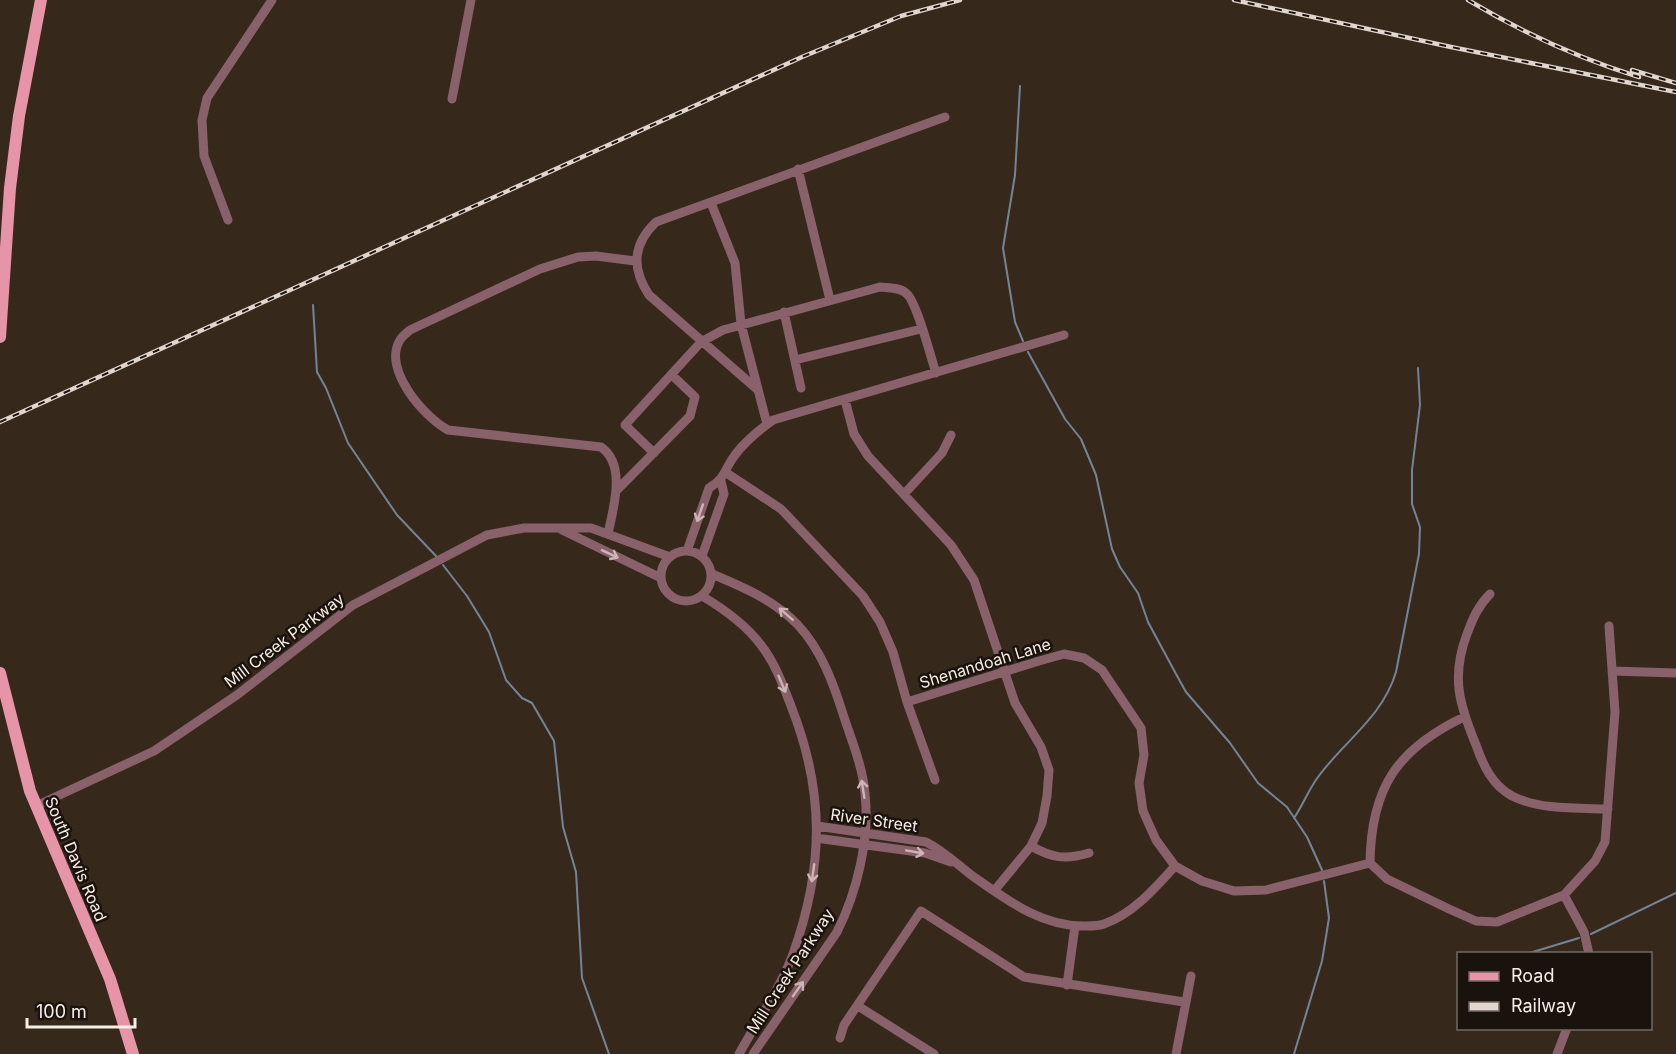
<svg xmlns="http://www.w3.org/2000/svg" width="1676" height="1054" viewBox="0 0 1676 1054" font-family="Inter,sans-serif">
<style>
.lines{fill:none;stroke-linecap:round;stroke-linejoin:round}
.stream{stroke:#738595;stroke-width:2}
.minor{stroke:#89616a;stroke-width:9}
.major{stroke:#e695a8;stroke-width:12}
.rail-casing{stroke:#e1d5cd;stroke-width:4.5}
.rail{stroke:#1a120d;stroke-width:2;stroke-dasharray:7;stroke-linecap:butt}
.oneway{stroke:#ccb5b4}
.labels{text-anchor:middle;stroke-width:5;stroke-linejoin:round;paint-order:stroke}
.street-label{font-size:16px;fill:#f8ede5;stroke:#1a120d}
</style>
<rect width="100%" height="100%" fill="#37281c"/>
<g class="lines">
<path class="stream" d="M 1020,86 L 1015,175 L 1003,248 L 1015,322 L 1023,341
M 313,305 L 317,372 L 326,388 L 348,443 L 397,515 L 436,556
M 1028,352 L 1065,419 L 1081,439 L 1096,475 L 1112,549 L 1120,567 L 1138,593 L 1148,622 L 1176,674 L 1186,692 L 1230,743 L 1258,783 L 1287,807 L 1307,837 L 1322,870
M 443,565 L 467,596 L 489,632 L 506,680 L 522,698 L 532,703 L 554,741 L 563,827 L 576,872 L 582,978 L 609,1054
M 1294,818 C 1303,805 1309,789 1318,777 C 1345,740 1382,718 1396,672 L 1419,554 L 1420,527 L 1412,504 L 1412,470 L 1420,405 L 1418,368
M 1591,934 L 1676,893
M 1526,954 L 1579,938
M 1294,1054 L 1322,961 L 1329,918 L 1324,881"/>
<path class="minor" d="M 452,99 L 471,0
M 798,169 L 830,300
M 711,203 L 735,263 L 741,324 L 767,424
M 228,220 L 204,156 L 202,120 L 207,98 L 272,0
M 784,312 L 801,388
M 795,360 L 921,329
M 758,390 L 649,295 C 631,268 633,244 656,222 L 945,117
M 845,400 L 854,434 L 868,456 L 951,545 L 974,580 L 1015,703 L 1041,747 L 1049,770 L 1047,796 L 1042,823 L 1031,846 L 994,891
M 654,453 L 625,425 L 701,342 L 723,330 L 880,287 C 888,288 901,287 907,294 C 917,303 931,358 936,373
M 725,472 L 781,509 L 863,596 L 880,622 L 893,652 L 907,702 L 935,780
M 616,491 L 690,416 L 695,397 L 672,375
M 905,493 L 942,453 L 951,435
M 562,530 L 661,578
M 608,534 C 613,509 627,465 601,447 L 448,430 C 424,417 382,369 400,340 C 402,336 407,333 410,330 L 540,269 L 578,257 L 596,256 L 635,261
M661 576a25 25 0 1 1 50 0a25 25 0 1 1-50 0Z
M 687,551 L 709,488 C 726,478 724,469 735,455 C 746,440 759,430 773,420 L 1064,335
M 702,556 L 724,494 L 721,481
M 712,574 C 743,587 774,600 798,625 C 821,650 833,682 843,714 C 851,739 863,767 865,794 C 870,839 857,892 837,932 L 753,1054
M 1490,594 C 1478,606 1473,618 1467,634 C 1451,676 1459,704 1476,745 C 1483,765 1492,785 1512,796 C 1540,810 1577,808 1608,809
M 702,596 C 724,609 746,625 761,645 C 775,663 783,685 791,706 C 825,792 824,867 793,954 C 780,989 757,1021 739,1054
M 1612,671 L 1676,673
M 907,702 L 1039,661 L 1064,654 L 1084,658 L 1102,670 L 1141,728 L 1144,755 L 1139,783 L 1143,811 L 1156,840 L 1175,866 L 1202,881 L 1234,891 L 1266,890 L 1370,863
M 1464,717 C 1397,749 1371,788 1370,863 L 1387,879 L 1449,909 L 1476,921 L 1497,922 L 1564,895 L 1595,861 L 1605,842 L 1615,712 L 1609,626
M 36,806 L 154,751 L 237,695 L 353,605 L 487,535 L 524,528 L 591,528 L 670,557
M 817,826 L 926,842 C 944,851 958,865 974,877 C 1008,901 1043,927 1086,926 C 1092,926 1099,926 1104,924 C 1133,914 1155,888 1175,866
M 816,838 L 925,853 L 951,862
M 1031,846 C 1052,858 1065,860 1089,853
M 1564,895 L 1584,932 L 1589,954
M 1067,985 L 1075,926
M 858,1006 L 934,1054
M 840,1038 L 844,1025 L 921,911 L 1024,977 L 1184,1002
M 1176,1054 L 1191,976
M 1557,1054 L 1567,1028"/>
<path class="major" d="M 0,337 L 10,188 L 19,116 L 41,0
M 0,673 L 30,791 L 110,979 L 133,1054"/>
<g class="rail-casing">
<path id="rail" d="M 1234,0 L 1451,47 L 1676,92
M 1468,0 C 1523,33 1578,58 1639,77
M 1632,70 L 1676,83
M 0,422 L 802,57 L 901,16 L 960,0"/>
</g>
<use href="#rail" class="rail"/>
</g>
<defs><path id="oneway-shaft" d="M-6 0H5M1.5-3L5.5 0L1.5 3" fill="none" stroke-width="1.6" stroke-linecap="round" stroke-linejoin="round" transform="scale(1.5)"/></defs>
<g class="oneway">
<use href="#oneway-shaft" transform="translate(700 513) rotate(109)"/>
<use href="#oneway-shaft" transform="translate(610 554) rotate(25)"/>
<use href="#oneway-shaft" transform="translate(786 614) rotate(-139)"/>
<use href="#oneway-shaft" transform="translate(782 684) rotate(67)"/>
<use href="#oneway-shaft" transform="translate(863 789) rotate(-99)"/>
<use href="#oneway-shaft" transform="translate(915 852) rotate(10)"/>
<use href="#oneway-shaft" transform="translate(813 873) rotate(98)"/>
<use href="#oneway-shaft" transform="translate(798 989) rotate(-55)"/>
</g>
<g class="labels">
<g class="street-label">
<text transform="translate(284 640) rotate(-37)" y="6">Mill Creek Parkway</text>
<text transform="translate(985 663) rotate(-17)" y="6">Shenandoah Lane</text>
<text transform="translate(874 820) rotate(8)" y="6">River Street</text>
<text transform="translate(76 859) rotate(67)" y="6">South Davis Road</text>
<text transform="translate(790 971) rotate(-57)" y="6">Mill Creek Parkway</text>
</g>
</g>
<rect x="1457" y="952" width="195" height="78" fill="#1a120d" stroke="#736a63" stroke-width="1.5"/>
<rect x="1469" y="972" width="30" height="9" fill="#e695a8" stroke="#736a63" stroke-width="1.5"/>
<text x="1511" y="982" font-size="18" fill="#f8ede5">Road</text>
<rect x="1469" y="1002" width="30" height="9" fill="#e1d5cd" stroke="#736a63" stroke-width="1.5"/>
<text x="1511" y="1012" font-size="18" fill="#f8ede5">Railway</text>
<path d="M27 1018v9h108v-9" fill="none" stroke="#f8ede5" stroke-width="3"/>
<text x="36" y="1018" font-size="18" fill="#f8ede5" stroke="#1a120d" stroke-width="4.5" paint-order="stroke">100 m</text>
</svg>
